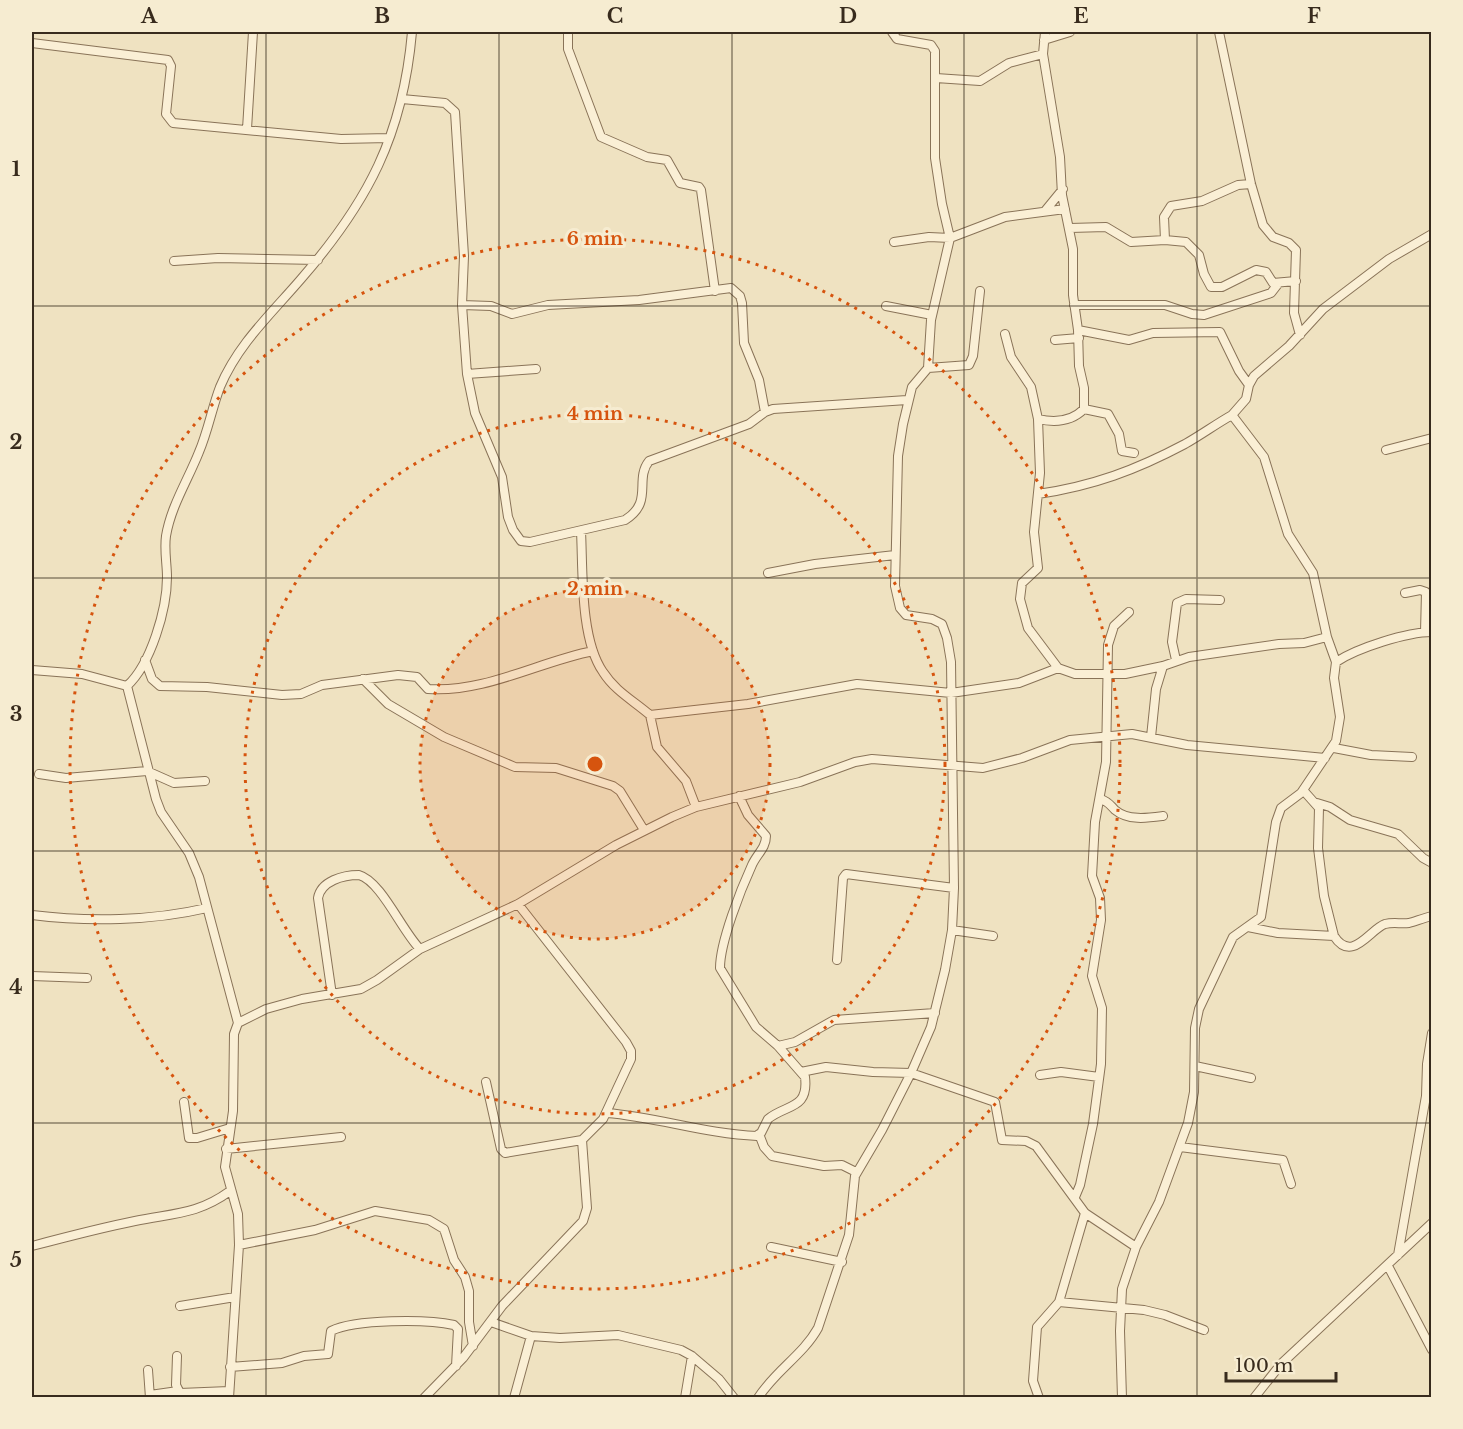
<svg xmlns="http://www.w3.org/2000/svg" width="1463" height="1429" viewBox="0 0 1463 1429" font-family="'Libre Baskerville',serif">
<style>
.lines{fill:none;stroke-linecap:round;stroke-linejoin:round}
.minor-casing{stroke:#897358;stroke-width:10}
.minor{stroke:#faefd5;stroke-width:8}
.grid{fill:none;stroke:#382b1d;stroke-width:1.5;stroke-opacity:0.55}
.ring{fill:none;stroke:#d6540e;stroke-width:3;stroke-dasharray:3 6}
.centre{fill:#d6540e;stroke:#f6ecd1;stroke-width:3}
.ring-label{font-size:18px;text-anchor:middle;font-weight:bold;fill:#d6540e;stroke:#f6ecd1;stroke-width:6;stroke-linejoin:round;paint-order:stroke}
.neatline{fill:none;stroke:#382b1d;stroke-width:2}
.grid-label{font-size:20px;text-anchor:middle;font-weight:bold;fill:#382b1d}
</style>
<rect width="100%" height="100%" fill="#efe2c1"/>
<g class="lines">
<g class="minor-casing">
<path id="minor" d="M 568,32 L 568,49 L 601,137 L 647,157 L 667,160 L 680,183 L 699,187 L 701,190 L 715,291
M 1219,32 L 1251,184 L 1263,225 L 1273,237 L 1289,243 L 1296,250 L 1294,313 L 1300,335
M 1044,40 L 1070,32
M 32,43 L 168,60 L 171,66 L 166,114 L 173,123 L 341,139 L 389,138
M 936,78 L 980,81 L 1009,63 L 1043,54
M 402,99 L 445,103 L 455,112 L 464,256 L 462,305 L 467,374 L 475,413 L 502,477 L 508,517 L 513,530 L 521,541 L 530,542 L 625,520 C 654,502 634,480 649,461 L 749,424 L 765,412 L 773,409 L 907,400
M 247,129 L 253,32
M 1045,211 L 1063,189
M 1070,228 L 1106,227 L 1131,242 L 1165,240 L 1186,242 L 1199,255 L 1204,274 L 1211,287 L 1222,287 L 1256,270 L 1266,272 L 1273,283 L 1296,281
M 1165,240 L 1164,217 L 1171,206 L 1202,201 L 1238,185 L 1251,184
M 894,242 L 929,237 L 950,238 L 1005,217 L 1065,209
M 174,261 L 218,258 L 318,260
M 462,305 L 491,306 L 512,314 L 548,305 L 639,300 L 731,288 L 740,296 L 742,303 L 744,343 L 759,380 L 765,412
M 1074,305 L 1165,305 L 1192,314 L 1204,315 L 1271,293 L 1278,284
M 886,306 L 932,315
M 1078,330 L 1129,340 L 1153,333 L 1220,332 L 1239,371 L 1249,385
M 1005,334 L 1011,357 L 1031,387 L 1038,419 L 1040,473 L 1034,532 L 1038,568 L 1022,583 L 1020,599 L 1028,628 L 1058,668 L 1075,674 L 1125,674 L 1163,666 L 1189,657 L 1279,644 L 1304,643 L 1327,637
M 1055,340 L 1079,338
M 928,368 L 969,365 L 973,356 L 980,291
M 467,374 L 536,369
M 1084,409 L 1108,414 L 1119,434 L 1122,451 L 1134,453
M 1232,415 L 1246,399 L 1249,385 L 1254,376 L 1289,346 L 1323,309 L 1389,259 L 1432,234
M 1038,419 C 1055,423 1071,422 1084,409 L 1084,388 L 1079,366 L 1078,330 L 1073,295 L 1073,249 L 1062,195 L 1060,157 L 1043,54 L 1045,32
M 1386,450 L 1432,438
M 1038,494 C 1093,486 1136,470 1185,444 C 1201,435 1216,424 1232,415 L 1264,457 L 1288,534 L 1313,573 L 1327,637 L 1336,662 L 1334,678 L 1340,717 L 1336,741 L 1301,793 L 1281,808 L 1276,822 L 1261,917 L 1233,937 L 1199,1009 L 1195,1028 L 1194,1092 L 1188,1123 L 1159,1202 L 1136,1247 L 1122,1289 L 1120,1331 L 1122,1398
M 581,531 C 583,571 580,639 603,672 C 615,691 634,701 650,715 L 657,747 L 686,781 L 696,807
M 768,573 L 815,564 L 895,555
M 1405,593 L 1420,590 L 1426,592 L 1425,632
M 145,660 L 152,679 L 160,686 L 207,687 L 282,695 L 301,694 L 322,685 L 345,682 L 398,675 L 417,677 L 428,689 C 485,693 538,662 593,651
M 1176,660 L 1172,642 L 1177,603 L 1186,599 L 1220,600
M 1336,662 C 1357,648 1407,632 1432,632
M 32,670 L 82,674 L 127,686 L 156,799 L 161,812 L 189,853 L 199,877 L 238,1023 L 234,1034 L 233,1111 L 225,1167 L 238,1214 L 239,1245 L 229,1398
M 363,679 L 388,704 L 444,737 L 515,767 L 556,768 L 613,786 L 620,791 L 644,830
M 127,686 C 151,664 167,609 167,577 C 167,564 164,550 166,536 C 171,506 188,480 199,452 C 208,431 212,408 220,387 C 238,344 271,314 301,279 C 368,202 403,135 412,32
M 650,715 L 748,704 L 857,684 L 951,693 L 1019,683 L 1058,668
M 1151,737 L 1156,689 L 1163,666
M 1334,748 L 1371,755 L 1412,757
M 39,774 L 66,778 L 147,771 L 174,783 L 205,781
M 1303,790 L 1319,808 L 1318,848 L 1324,896 L 1334,936
M 1100,799 C 1108,801 1110,805 1115,810 C 1128,821 1148,818 1163,816
M 1317,803 L 1330,807 L 1350,820 L 1398,834 L 1423,858 L 1432,863
M 32,915 C 88,922 152,921 207,908
M 1248,927 L 1278,933 L 1334,936 C 1352,964 1370,929 1385,924 C 1393,922 1401,924 1409,923 C 1416,921 1424,918 1432,916
M 952,930 L 993,936
M 837,960 L 843,878 L 846,874 L 954,888
M 32,976 L 87,978
M 332,995 L 318,898 C 321,881 343,875 359,875 C 381,881 402,931 420,949
M 238,1023 L 266,1009 L 302,999 L 361,989 L 377,980 L 420,949 L 518,904 L 616,845 L 672,817 L 696,807 L 800,782 L 855,762 L 872,759 L 983,768 L 1022,758 L 1070,740 L 1132,734 L 1187,745 L 1325,758
M 778,1046 L 795,1042 L 834,1020 L 935,1013
M 1195,1066 L 1251,1078
M 801,1072 L 826,1067 L 873,1072 L 911,1073 L 995,1102 L 1002,1140 L 1026,1141 L 1036,1146 L 1085,1213 L 1136,1247
M 1040,1075 L 1061,1072 L 1099,1077
M 486,1082 L 501,1149 L 505,1153 L 582,1140
M 184,1102 L 189,1138 L 197,1138 L 230,1128
M 607,1113 C 657,1117 706,1134 757,1136 L 761,1133 L 768,1119 C 786,1104 809,1110 805,1077 L 778,1046 L 756,1027 L 720,968 C 720,942 741,889 752,865 C 757,854 766,848 766,836 L 748,815 L 739,796
M 759,1134 L 764,1147 L 772,1156 L 824,1166 L 842,1165 L 856,1172
M 1180,1147 L 1283,1160 L 1291,1184
M 226,1149 L 341,1137
M 1075,1197 L 1080,1185 L 1093,1124 L 1101,1064 L 1102,1008 L 1092,976 L 1101,920 L 1100,898 L 1092,876 L 1095,822 L 1106,762 L 1108,645 L 1114,626 L 1129,612
M 239,1245 L 315,1230 L 375,1211 L 429,1220 L 444,1229 L 454,1260 L 465,1277 L 469,1291 L 469,1322 L 473,1346
M 32,1246 C 66,1237 100,1228 135,1221 C 173,1213 197,1215 230,1191
M 771,1247 L 842,1262
M 1398,1255 L 1426,1096 L 1427,1064 L 1432,1033
M 1388,1266 L 1432,1350
M 1059,1302 L 1144,1310 L 1165,1315 L 1204,1330
M 180,1306 L 235,1297
M 491,1322 L 531,1336 L 560,1338 L 618,1335 L 681,1350 L 692,1356 L 719,1379 L 734,1398
M 177,1356 L 176,1385 L 180,1393 L 229,1391
M 230,1367 L 282,1363 L 304,1356 L 328,1354 L 331,1331 C 355,1319 427,1319 454,1325 L 458,1329 L 456,1366
M 148,1370 L 150,1398
M 150,1395 L 178,1391
M 424,1398 L 463,1358 L 502,1306 L 583,1221 L 587,1208 L 582,1140 L 603,1119 L 631,1059 L 631,1051 L 626,1042 L 518,904
M 514,1398 L 531,1336
M 685,1398 L 692,1356
M 758,1398 C 775,1371 803,1355 818,1328 L 849,1235 L 855,1176 L 882,1130 L 911,1073 L 931,1027 L 945,970 L 952,930 L 954,888 L 951,662 L 947,638 L 942,624 L 932,619 L 906,615 L 900,608 L 895,586 L 898,456 L 903,424 L 912,387 L 928,368 L 931,320 L 950,238 L 942,204 L 935,158 L 935,51 L 931,45 L 897,39 L 892,32
M 1039,1398 L 1033,1381 L 1037,1327 L 1059,1302 L 1085,1213
M 1254,1398 L 1281,1364 L 1432,1223"/>
</g>
<use href="#minor" class="minor"/>
</g>
<path class="grid" d="M 266,32 L 266,1398M 499,32 L 499,1398M 732,32 L 732,1398M 964,32 L 964,1398M 1197,32 L 1197,1398M 32,306 L 1432,306M 32,578 L 1432,578M 32,851 L 1432,851M 32,1123 L 1432,1123"/>
<circle cx="595" cy="764" r="175" fill="#d6540e" fill-opacity=".12"/>
<g class="ring">
<circle cx="595" cy="764" r="175"/>
<circle cx="595" cy="764" r="350"/>
<circle cx="595" cy="764" r="525"/>
</g>
<circle cx="595" cy="764" r="9" class="centre"/>
<g class="ring-label">
<text x="595" y="245">6 min</text>
<text x="595" y="420">4 min</text>
<text x="595" y="595">2 min</text>
</g>
<rect width="1463" height="1429" fill="none" stroke="#f6ecd1" stroke-width="66"/>
<path d="M1226 1372v9h110v-9" fill="none" stroke="#382b1d" stroke-width="3"/>
<text x="1235" y="1372" font-size="18" fill="#382b1d" stroke="#f6ecd1" stroke-width="4.5" paint-order="stroke">100 m</text>
<rect x="33" y="33" width="1397" height="1363" class="neatline"/>
<g class="grid-label">
<text x="149" y="23">A</text>
<text x="382" y="23">B</text>
<text x="615" y="23">C</text>
<text x="848" y="23">D</text>
<text x="1081" y="23">E</text>
<text x="1314" y="23">F</text>
<text x="16" y="176">1</text>
<text x="16" y="449">2</text>
<text x="16" y="721">3</text>
<text x="16" y="994">4</text>
<text x="16" y="1267">5</text>
</g>
</svg>
